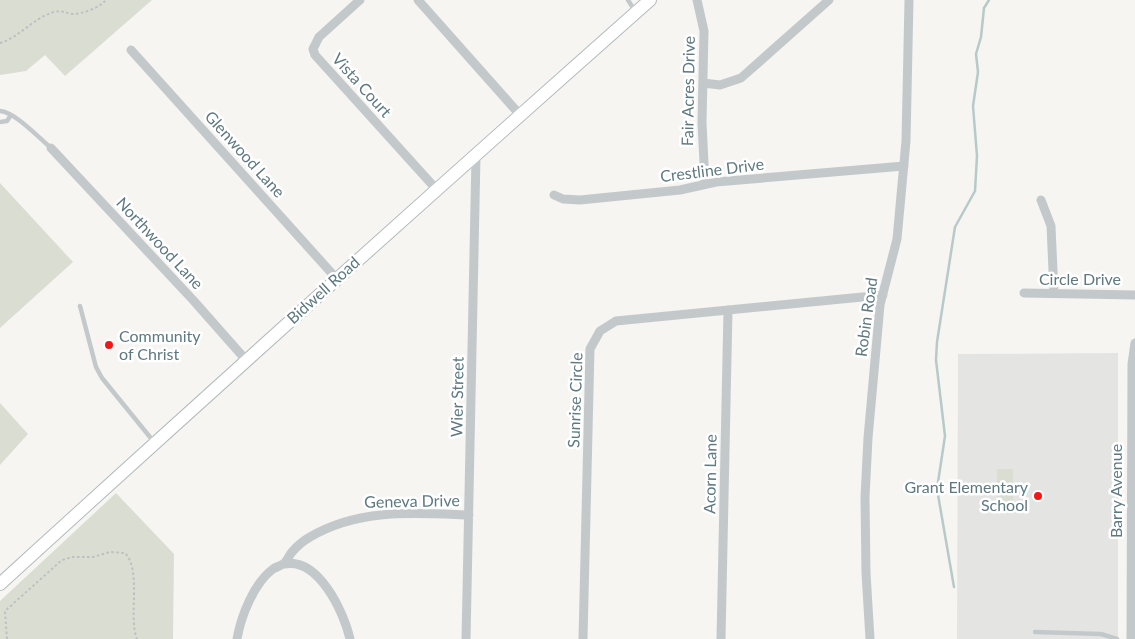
<svg xmlns="http://www.w3.org/2000/svg" width="1135" height="639" viewBox="0 0 1135 639" font-family="Lato,sans-serif">
<style>
.built{fill:#e4e5e3}
.green{fill:#daded2}
.lines{fill:none;stroke-linecap:round;stroke-linejoin:round}
.stream{stroke:#b7caca;stroke-width:2.5}
.secondary-casing{stroke:#b2bbbe;stroke-width:14}
.path{stroke:#bcc0c1;stroke-width:2;stroke-dasharray:2.5 2.5;stroke-linecap:butt}
.lane{stroke:#c3c9cb;stroke-width:4.5}
.street{stroke:#c3c9cb;stroke-width:9}
.secondary{stroke:#fff;stroke-width:12}
.poi-dot{fill:#f41714;stroke:#fff;stroke-width:2}
.labels{text-anchor:middle;stroke-width:5;stroke-linejoin:round;paint-order:stroke}
.street-label{font-size:16px;fill:#5e7980;stroke:#fff}
.poi-label{font-size:16px;fill:#5e7980;stroke:#fff;text-anchor:start}
</style>
<rect width="100%" height="100%" fill="#f6f5f2"/>
<path class="built" d="M 1118,353 L 1118,639 L 957,639 L 958,354 Z"/>
<path class="green" d="M 0,0 L 152,0 L 65,76 L 45,55 L 26,71 L 0,75 Z
M 0,183 L 73,262 L 0,328 Z
M 0,403 L 28,434 L 0,465 Z
M 997,469 L 1013,469 L 1013,514 L 997,513 Z
M 116,493 L 174,554 L 173,639 L 0,639 L 0,601 Z"/>
<g class="lines">
<path class="stream" d="M 954,587 L 937,489 L 945,436 L 936,360 L 937,342 L 955,227 L 975,191 L 977,156 L 973,106 L 978,72 L 976,54 L 981,37 L 984,8 L 989,0"/>
<g class="secondary-casing">
<path id="secondary" d="M 0,584 C 215,388 432,193 650,0"/>
</g>
<path class="path" d="M 0,43 C 20,37 33,18 54,12 C 61,10 66,13 73,14 C 82,14 99,8 105,1
M 7,639 L 5,611 L 62,560 L 73,557 L 93,557 L 110,552 L 125,553 C 142,571 128,617 137,639"/>
<path class="lane" d="M 628,0 L 635,11
M 0,111 C 15,112 39,138 51,148
M 0,122 L 7,121 L 11,115
M 80,306 L 96,367 L 102,378 L 154,442
M 1035,632 L 1101,634 L 1117,639"/>
<path class="street" d="M 360,0 L 319,37 L 313,49 L 315,55 L 437,190
M 418,0 L 521,116
M 697,0 L 704,31 L 702,123 L 705,183
M 131,50 L 336,278
M 703,83 L 720,85 L 741,78 L 829,0
M 51,148 L 193,300 L 246,360
M 554,195 L 563,199 L 580,200 L 680,190 L 716,182 L 904,166
M 1041,200 L 1051,226 L 1054,293
M 1024,293 L 1135,295
M 284,564 C 319,557 344,613 350,639
M 237,639 C 241,616 254,583 273,569 C 276,567 280,566 283,564 C 287,562 289,555 292,552 C 297,546 303,541 310,537 C 359,508 414,513 469,515
M 466,639 L 476,156
M 583,639 L 590,349 L 600,331 L 616,321 L 883,295
M 721,639 L 728,310
M 870,639 L 866,573 L 865,497 L 868,438 L 880,305 L 897,239 L 906,141 L 909,0
M 1131,639 L 1132,364 L 1135,343"/>
<use href="#secondary" class="secondary"/>
</g>
<g class="poi-dot">
<circle cx="109" cy="345" r="5"/>
<circle cx="1038" cy="496" r="5"/>
</g>
<g class="labels">
<g class="street-label">
<text transform="translate(362 85) rotate(48)" y="6">Vista Court</text>
<text transform="translate(688 91) rotate(-89)" y="6">Fair Acres Drive</text>
<text transform="translate(245 154) rotate(48)" y="6">Glenwood Lane</text>
<text transform="translate(712 170) rotate(-7)" y="6">Crestline Drive</text>
<text transform="translate(160 243) rotate(47)" y="6">Northwood Lane</text>
<text x="1080" y="285">Circle Drive</text>
<text transform="translate(323 290) rotate(-42)" y="6">Bidwell Road</text>
<text transform="translate(866 317) rotate(-82)" y="6">Robin Road</text>
<text transform="translate(457 397) rotate(-89)" y="6">Wier Street</text>
<text transform="translate(575 400) rotate(-88)" y="6">Sunrise Circle</text>
<text transform="translate(710 474) rotate(-89)" y="6">Acorn Lane</text>
<text transform="translate(1116 491) rotate(-90)" y="6">Barry Avenue</text>
<text transform="translate(412 501) rotate(-1)" y="6">Geneva Drive</text>
</g>
<g class="poi-label">
<text x="119" y="342">Community<tspan x="119" dy="18">of Christ</tspan></text>
<text x="1028" y="493" text-anchor="end">Grant Elementary<tspan x="1028" dy="18">School</tspan></text>
</g>
</g>
</svg>
